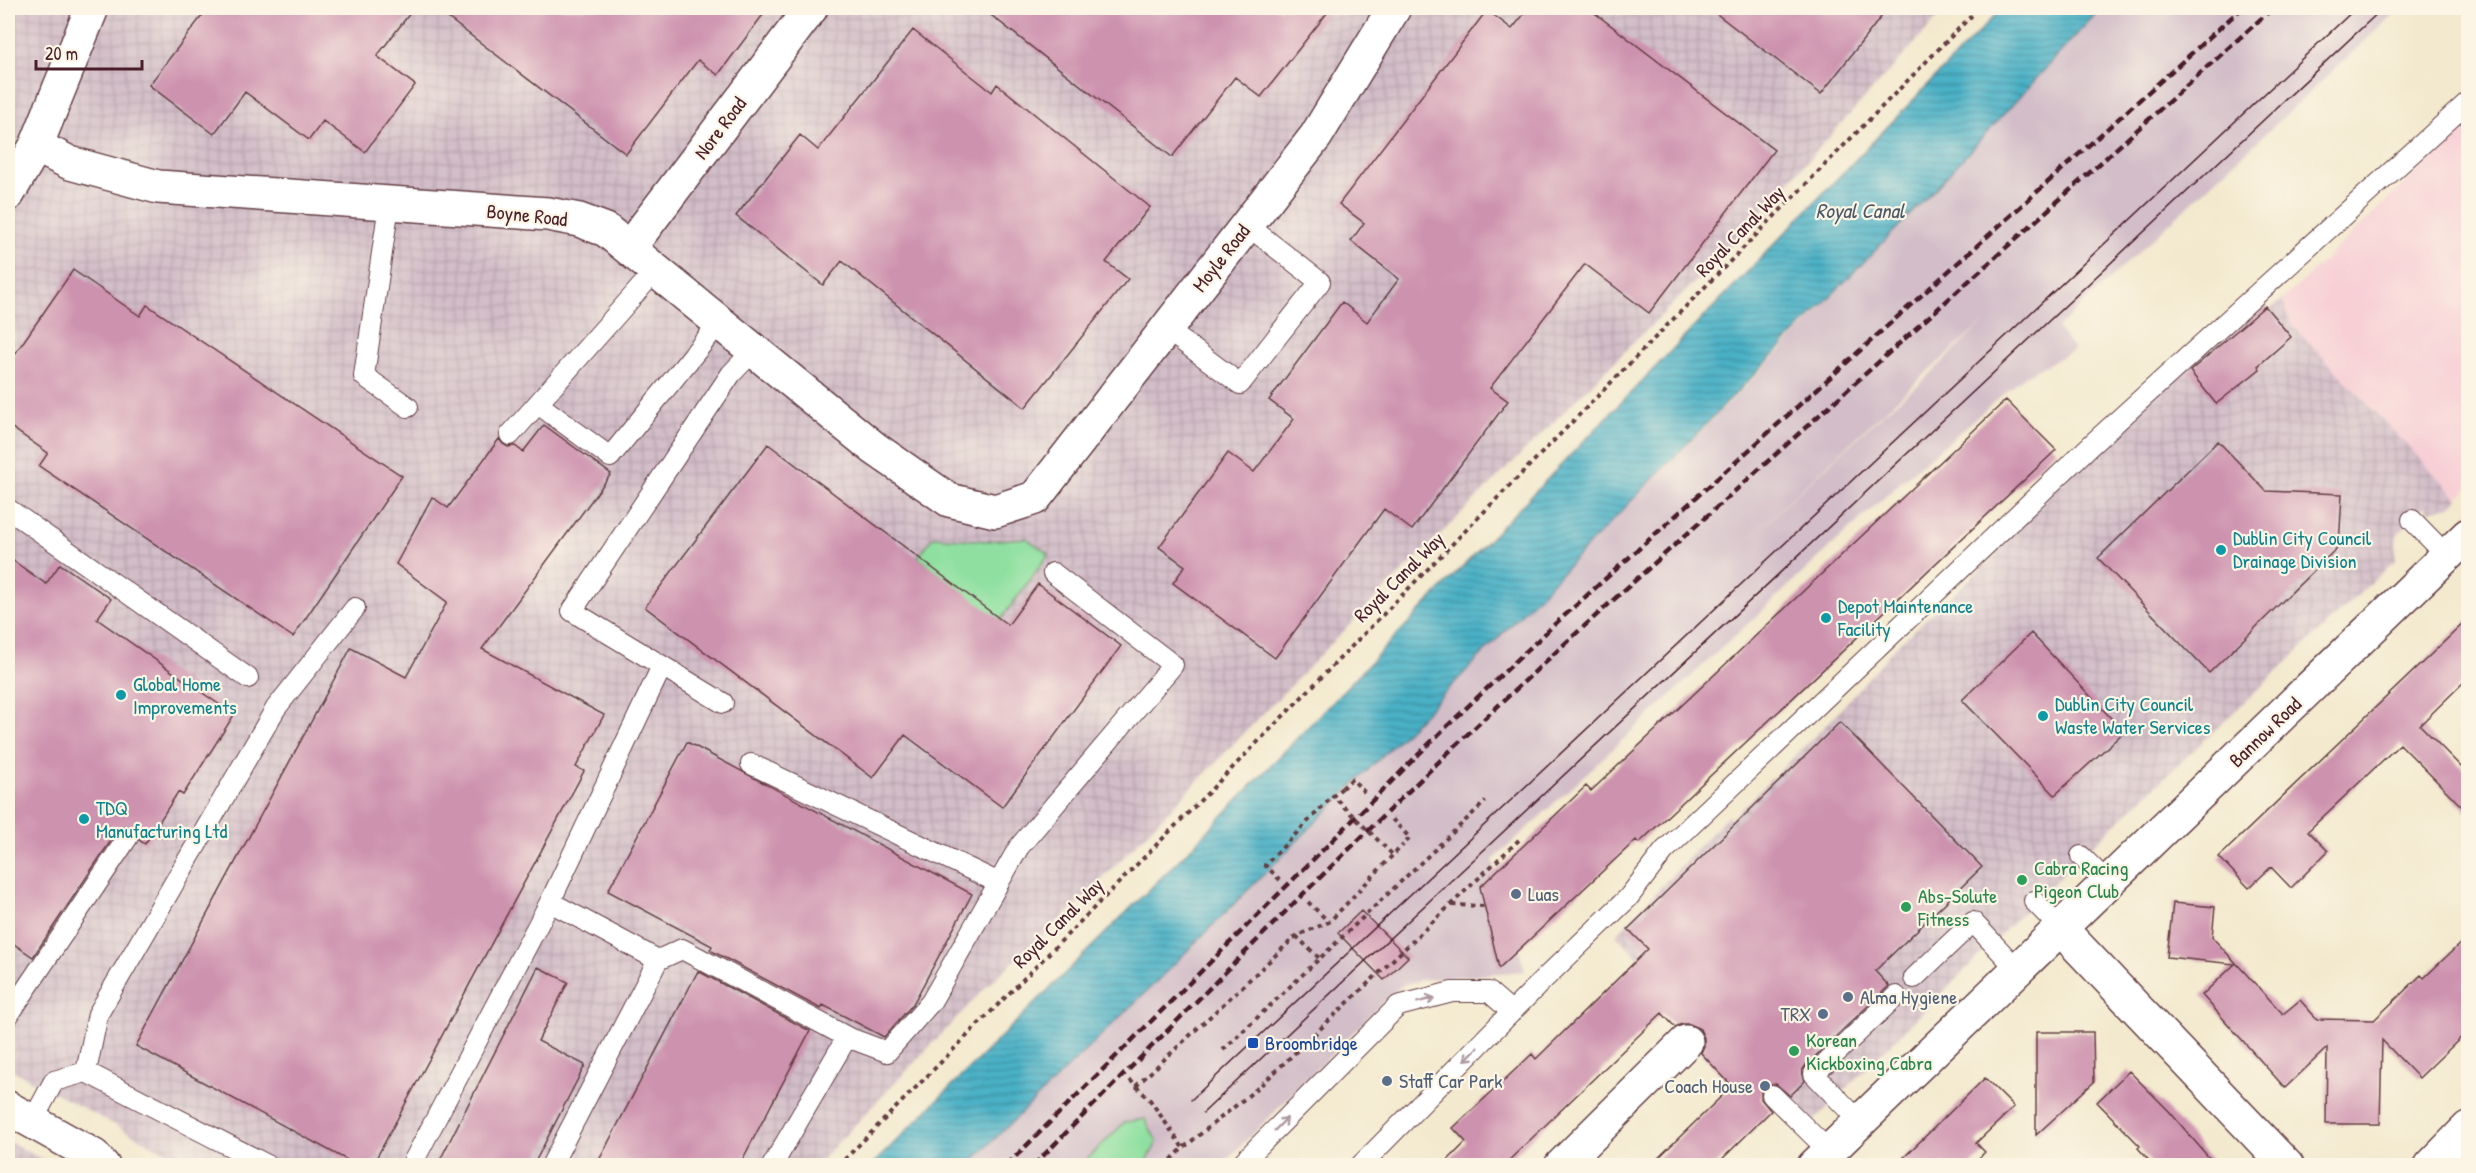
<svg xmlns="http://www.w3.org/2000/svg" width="2476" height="1173" viewBox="0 0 2476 1173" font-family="'Patrick Hand',sans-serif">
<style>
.built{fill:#f7cfd5}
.industrial{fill:url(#industrial-grid)}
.railway{fill:#d2bdc8;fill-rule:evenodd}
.green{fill:#8fe0a0;stroke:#6c8066;stroke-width:1.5}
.water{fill:url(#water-rules);stroke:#496878;stroke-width:1.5}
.building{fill:#cd92ae}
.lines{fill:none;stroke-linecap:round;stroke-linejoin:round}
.service-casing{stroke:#633d43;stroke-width:22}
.minor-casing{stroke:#633d43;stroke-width:36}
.tertiary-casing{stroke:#633d43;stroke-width:36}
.path{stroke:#633d43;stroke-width:4;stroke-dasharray:4.5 4.5;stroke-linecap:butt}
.service{stroke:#fff;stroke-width:20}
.minor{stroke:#fff;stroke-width:33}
.tertiary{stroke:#fff;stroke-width:33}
.tram{stroke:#4a1f2b;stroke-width:1.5}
.rail{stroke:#4a1f2b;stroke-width:4.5;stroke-dasharray:9 4.5;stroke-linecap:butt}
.path-bridge{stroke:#633d43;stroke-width:4;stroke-dasharray:4.5 4.5;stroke-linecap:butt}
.oneway{stroke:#ae9aa0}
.culture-dot{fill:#0f9aa8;stroke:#fcf5e5;stroke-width:2}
.leisure-dot{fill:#2e9e5b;stroke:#fcf5e5;stroke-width:2}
.service-dot{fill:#5c6f8a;stroke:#fcf5e5;stroke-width:2}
.transit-dot{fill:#1a4fb4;stroke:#fcf5e5;stroke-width:2}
.labels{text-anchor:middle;stroke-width:4.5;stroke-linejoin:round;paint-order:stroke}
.street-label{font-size:20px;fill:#4a1f2b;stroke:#fcf5e5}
.culture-label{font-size:20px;fill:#0d838f;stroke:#fcf5e5;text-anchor:start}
.leisure-label{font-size:20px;fill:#27864d;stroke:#fcf5e5;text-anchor:start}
.service-label{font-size:20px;fill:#4e5e75;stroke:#fcf5e5;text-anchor:start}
.transit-label{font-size:20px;fill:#164399;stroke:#fcf5e5;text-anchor:start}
.water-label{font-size:21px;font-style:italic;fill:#495969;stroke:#fcf5e5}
</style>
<defs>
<pattern id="industrial-grid" width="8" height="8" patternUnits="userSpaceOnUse" patternTransform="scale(1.5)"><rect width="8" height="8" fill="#d2bdc8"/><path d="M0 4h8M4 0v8" fill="none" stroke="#b6a2ac"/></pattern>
<pattern id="water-rules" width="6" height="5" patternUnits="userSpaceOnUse" patternTransform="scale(1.5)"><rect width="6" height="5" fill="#48b1c6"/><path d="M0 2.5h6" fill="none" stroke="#3e8fa1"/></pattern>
</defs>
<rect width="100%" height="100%" fill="#fcf5e5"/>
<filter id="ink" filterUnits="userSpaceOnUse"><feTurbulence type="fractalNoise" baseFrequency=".0167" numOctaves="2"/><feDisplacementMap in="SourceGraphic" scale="12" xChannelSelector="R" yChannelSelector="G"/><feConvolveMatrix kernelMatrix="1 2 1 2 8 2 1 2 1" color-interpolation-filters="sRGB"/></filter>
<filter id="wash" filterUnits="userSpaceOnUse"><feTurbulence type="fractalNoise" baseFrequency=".008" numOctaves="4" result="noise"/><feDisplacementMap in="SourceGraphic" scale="24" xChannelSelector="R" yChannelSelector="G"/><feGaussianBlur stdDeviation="1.35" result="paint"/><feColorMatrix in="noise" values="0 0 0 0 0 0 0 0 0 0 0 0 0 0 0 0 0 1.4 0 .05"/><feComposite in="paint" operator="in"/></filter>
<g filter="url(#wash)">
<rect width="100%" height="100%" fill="#f3e9ce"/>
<path class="built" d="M 2468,124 L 2468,489 L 2454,502 L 2292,325 L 2282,300 Z"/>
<path class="industrial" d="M 8,8 L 1947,8 L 1718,259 L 1370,604 L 1080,902 L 991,982 L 816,1166 L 190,1165 L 8,1068 Z
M 2282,300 L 2292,325 L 2458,499 L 2450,506 L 2430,511 L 2424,506 L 2397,535 L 2395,560 L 2034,901 L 1809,1126 L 1616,935 L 1728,815 L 1731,819 L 1833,718 L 1896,646 L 1984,566 L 2058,485 L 2135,412 L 2233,331 L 2237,335 Z
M 8,1141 L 52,1165 L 8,1165 Z"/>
<path class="railway" d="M 2101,8 L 2400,8 L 2057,328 L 2074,350 L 2025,376 L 1903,480 L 1493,860 L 1525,971 L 1421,980 L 1405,984 L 1392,993 L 1222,1165 L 968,1166 L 1156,982 L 1755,377 L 1935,189 ZM 1987,319 L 1922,382 L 1894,404 L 1726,560 L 1893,403 Z"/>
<path class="green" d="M 933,537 L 987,541 L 1026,538 L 1049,554 L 999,622 L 918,557 Z
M 1145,1119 L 1157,1142 L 1145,1165 L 1081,1165 L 1125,1122 Z"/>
<path class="water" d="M 2002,8 L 2101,8 L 1935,189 L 1426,712 L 1156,982 L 968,1165 L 872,1165 L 1195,844 Z"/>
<g id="blocks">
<path class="building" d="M 208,8 L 414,8 L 377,56 L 415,85 L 365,152 L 323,121 L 309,140 L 245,92 L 214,134 L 149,85 Z
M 435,8 L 768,8 L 718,75 L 698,60 L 626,154 Z
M 982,8 L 1331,8 L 1261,97 L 1235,77 L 1172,157 Z
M 1529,8 L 1588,8 L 1774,150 L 1649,313 L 1585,264 L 1490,388 L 1508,401 L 1412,530 L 1384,509 L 1275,658 L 1173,583 L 1185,566 L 1159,547 L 1228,453 L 1254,472 L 1294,419 L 1269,400 L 1342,302 L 1367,322 L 1399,279 L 1351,241 L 1364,223 L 1339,204 L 1487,10 L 1512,29 Z
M 1709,8 L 1888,8 L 1821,94 Z
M 913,30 L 992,92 L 997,84 L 1150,207 L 1106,262 L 1128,279 L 1025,408 L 842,261 L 823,285 L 736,216 L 800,135 L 818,150 Z
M 73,270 L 140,316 L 147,305 L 402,476 L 293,637 L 39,466 L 48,453 L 8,425 L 8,364 Z
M 2265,306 L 2291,337 L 2258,366 L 2260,369 L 2216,404 L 2190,371 Z
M 2006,400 L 2056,450 L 1639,843 L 1636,840 L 1499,968 L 1480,887 L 1586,786 L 1591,791 Z
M 544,425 L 611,474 L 482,649 L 604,715 L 576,767 L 584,771 L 372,1166 L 358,1166 L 136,1046 L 351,648 L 406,677 L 447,602 L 396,564 L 432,497 L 448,508 L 499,439 L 503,444 L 508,447 L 515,446 L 523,452 Z
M 2218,441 L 2266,491 L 2342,494 L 2339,546 L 2209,673 L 2098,558 Z
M 768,444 L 1008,625 L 1038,584 L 1121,646 L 1002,807 L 905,735 L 873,778 L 645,607 Z
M 8,557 L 46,584 L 60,564 L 111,599 L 97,619 L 234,715 L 183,795 L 178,792 L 145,844 L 139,840 L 139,832 L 134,827 L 123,826 L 118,830 L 33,957 L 8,940 Z
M 2469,618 L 2469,677 L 2420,725 L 2469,775 L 2469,814 L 2400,744 L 2308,831 L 2328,851 L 2291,888 L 2271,867 L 2249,888 L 2219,857 Z
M 2031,633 L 2124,732 L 2055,795 L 1962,700 Z
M 1840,722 L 1982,867 L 1875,971 L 1889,986 L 1806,1065 L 1802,1071 L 1805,1081 L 1790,1096 L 1776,1084 L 1764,1086 L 1761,1091 L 1761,1099 L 1771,1111 L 1715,1166 L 1650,1166 L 1732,1086 L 1701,1053 L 1704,1046 L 1704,1038 L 1700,1029 L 1690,1024 L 1682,1024 L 1675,1027 L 1662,1013 L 1503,1166 L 1442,1166 L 1466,1142 L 1453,1128 L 1532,1054 L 1536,1059 L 1648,949 L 1628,929 Z
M 687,742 L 972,894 L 913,1004 L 884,1037 L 823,1005 L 821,1009 L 710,950 L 712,946 L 608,891 Z
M 2173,903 L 2215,907 L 2212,937 L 2283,1014 L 2300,1000 L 2317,1019 L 2374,1020 L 2421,975 L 2424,978 L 2469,935 L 2469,1030 L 2419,1078 L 2382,1040 L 2380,1124 L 2326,1124 L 2327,1048 L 2285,1088 L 2202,995 L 2235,964 L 2167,957 Z
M 1361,911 L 1408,957 L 1384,980 L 1338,933 Z
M 538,967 L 568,982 L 538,1041 L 585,1065 L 533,1166 L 437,1166 Z
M 698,971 L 810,1031 L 739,1166 L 596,1166 Z
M 2036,1032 L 2093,1032 L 2094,1082 L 2036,1135 Z
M 2129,1071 L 2169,1111 L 2216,1166 L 2154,1166 L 2138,1148 L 2140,1146 L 2097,1102 Z
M 1985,1078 L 2014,1107 L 1976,1143 L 1985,1152 L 1971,1166 L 1895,1166 Z"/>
</g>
</g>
<g filter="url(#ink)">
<use href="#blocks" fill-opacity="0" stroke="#633d43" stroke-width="1.5"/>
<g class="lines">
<g class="service-casing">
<path id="service" d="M 389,205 L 364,376 L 408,407
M 1166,329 L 1240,384 L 1320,282 L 1247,225
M 538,404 L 610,457 L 720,322
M 510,435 L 656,270
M 8,509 L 248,678
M 2412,520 L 2447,556
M 723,703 L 572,611 L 731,374 L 754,350
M 751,764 L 999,883
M 2081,856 L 2107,882
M 2034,901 L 2060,928
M 550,902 L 658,960 L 551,1166
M 658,960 L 682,949 L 847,1037 L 887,1052 L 931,1002 L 1019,847 L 1173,665 L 1053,573
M 1914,978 L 1973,922 L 2017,969
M 8,1016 L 128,837
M 86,1072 L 98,1014 L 276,708 L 355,608
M 1772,1095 L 1829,1151
M 1859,1121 L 1814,1074 L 1896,996
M 32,1122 L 54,1081 L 86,1072 L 269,1166
M 411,1166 L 550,902 L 662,666
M 772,1166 L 847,1037
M 1239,1166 L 1398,1006 L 1452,992 L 1489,992 L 1512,1012
M 1360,1166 L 1545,978 L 1628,898 L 1664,851 L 2092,444 L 2468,102"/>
</g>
<g class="minor-casing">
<path id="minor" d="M 36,146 L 70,163 L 158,187 L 548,214 L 579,220 L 606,230 L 874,448 L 949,500 L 995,511 L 1035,498 L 1316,136 L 1394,8
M 8,194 L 36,146 L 92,8
M 629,248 L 811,8
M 2060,928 L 2287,1166
M 1561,1166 L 1686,1042
M 1814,1166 L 2468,535
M 2431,1166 L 2468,1128"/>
</g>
<g class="tertiary-casing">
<path id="tertiary" d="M 8,1108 L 94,1156 L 103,1166"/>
</g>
<path class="path" d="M 1342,788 L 1352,779 L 1367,795
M 1392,819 L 1410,838 L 1402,846
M 1280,880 L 1265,865 L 1333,796
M 1308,902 L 1329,922
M 1452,905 L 1484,906
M 1296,936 L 1319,958
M 1223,1050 L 1486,801
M 1130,1080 L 1150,1100 L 1183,1148
M 1136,1086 L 1296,936 L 1329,922 L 1393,855
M 838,1166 L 1189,812 L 1979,8
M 1165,1166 L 1183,1148 L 1259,1087 L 1522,837"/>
<use href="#service" class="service"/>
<use href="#minor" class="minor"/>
<use href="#tertiary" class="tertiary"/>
<path class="tram" d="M 1191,1100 L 2356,8
M 1203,1113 L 2383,8"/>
<path class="rail" d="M 1006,1166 L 1442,731 L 1555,624 L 2242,8
M 1033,1166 L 1298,899 L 1456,745 L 1571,638 L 2273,8"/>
<path class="path-bridge" d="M 1342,788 L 1333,796 L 1393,855 L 1402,846"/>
</g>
<defs><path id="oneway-shaft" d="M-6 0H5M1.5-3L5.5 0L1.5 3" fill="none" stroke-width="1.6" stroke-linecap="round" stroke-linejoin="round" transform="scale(1.5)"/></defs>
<g class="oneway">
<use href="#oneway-shaft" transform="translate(1426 1000) rotate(-15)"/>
<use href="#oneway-shaft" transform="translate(1471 1054) rotate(135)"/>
<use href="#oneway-shaft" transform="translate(1281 1124) rotate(-45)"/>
</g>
</g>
<g class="culture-dot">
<circle cx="2221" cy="550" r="6"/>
<circle cx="1826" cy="618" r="6"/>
<circle cx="121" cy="695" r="6"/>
<circle cx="2043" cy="716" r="6"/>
<circle cx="84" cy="819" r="6"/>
</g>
<g class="leisure-dot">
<circle cx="2022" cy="880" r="6"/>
<circle cx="1906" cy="907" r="6"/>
<circle cx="1794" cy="1051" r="6"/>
</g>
<g class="service-dot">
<circle cx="1516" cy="894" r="6"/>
<circle cx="1848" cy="997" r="6"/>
<circle cx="1823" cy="1014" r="6"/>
<circle cx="1387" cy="1081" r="6"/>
<circle cx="1765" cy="1086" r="6"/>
</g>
<rect class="transit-dot" x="1247" y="1037" width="12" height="12" rx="3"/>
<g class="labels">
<g class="street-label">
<text transform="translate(720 128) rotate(-53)" y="7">Nore Road</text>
<text transform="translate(527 215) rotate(6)" y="7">Boyne Road</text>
<text transform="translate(1740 231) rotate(-46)" y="7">Royal Canal Way</text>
<text transform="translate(1221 258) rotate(-52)" y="7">Moyle Road</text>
<text transform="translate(1399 577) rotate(-45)" y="7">Royal Canal Way</text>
<text transform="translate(2265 732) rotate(-44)" y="7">Bannow Road</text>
<text transform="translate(1058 923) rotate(-45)" y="7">Royal Canal Way</text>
</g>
<g class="culture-label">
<text x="2233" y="545">Dublin City Council<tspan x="2233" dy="23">Drainage Division</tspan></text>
<text x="1838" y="613">Depot Maintenance<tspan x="1838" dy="23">Facility</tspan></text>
<text x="133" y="691">Global Home<tspan x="133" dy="23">Improvements</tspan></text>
<text x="2055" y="711">Dublin City Council<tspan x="2055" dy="23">Waste Water Services</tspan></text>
<text x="96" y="815">TDQ<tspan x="96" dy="23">Manufacturing Ltd</tspan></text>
</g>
<g class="leisure-label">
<text x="2034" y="875">Cabra Racing<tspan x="2034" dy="23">Pigeon Club</tspan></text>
<text x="1918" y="903">Abs-Solute<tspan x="1918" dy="23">Fitness</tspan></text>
<text x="1806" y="1047">Korean<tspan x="1806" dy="23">Kickboxing Cabra</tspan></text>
</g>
<g class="service-label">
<text x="1528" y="901">Luas</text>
<text x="1860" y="1004">Alma Hygiene</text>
<text x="1811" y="1021" text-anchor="end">TRX</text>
<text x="1399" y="1088">Staff Car Park</text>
<text x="1753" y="1093" text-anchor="end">Coach House</text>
</g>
<g class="transit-label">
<text x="1265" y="1050">Broombridge</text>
</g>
<g class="water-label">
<text x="1860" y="218">Royal Canal</text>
</g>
</g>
<rect width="2476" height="1173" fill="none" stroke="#fcf5e5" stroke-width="30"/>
<path d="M36 60v9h106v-9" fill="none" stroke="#4a1f2b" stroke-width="3"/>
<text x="45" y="60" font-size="18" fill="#4a1f2b" stroke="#fcf5e5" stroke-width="4.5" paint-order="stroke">20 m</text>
</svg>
